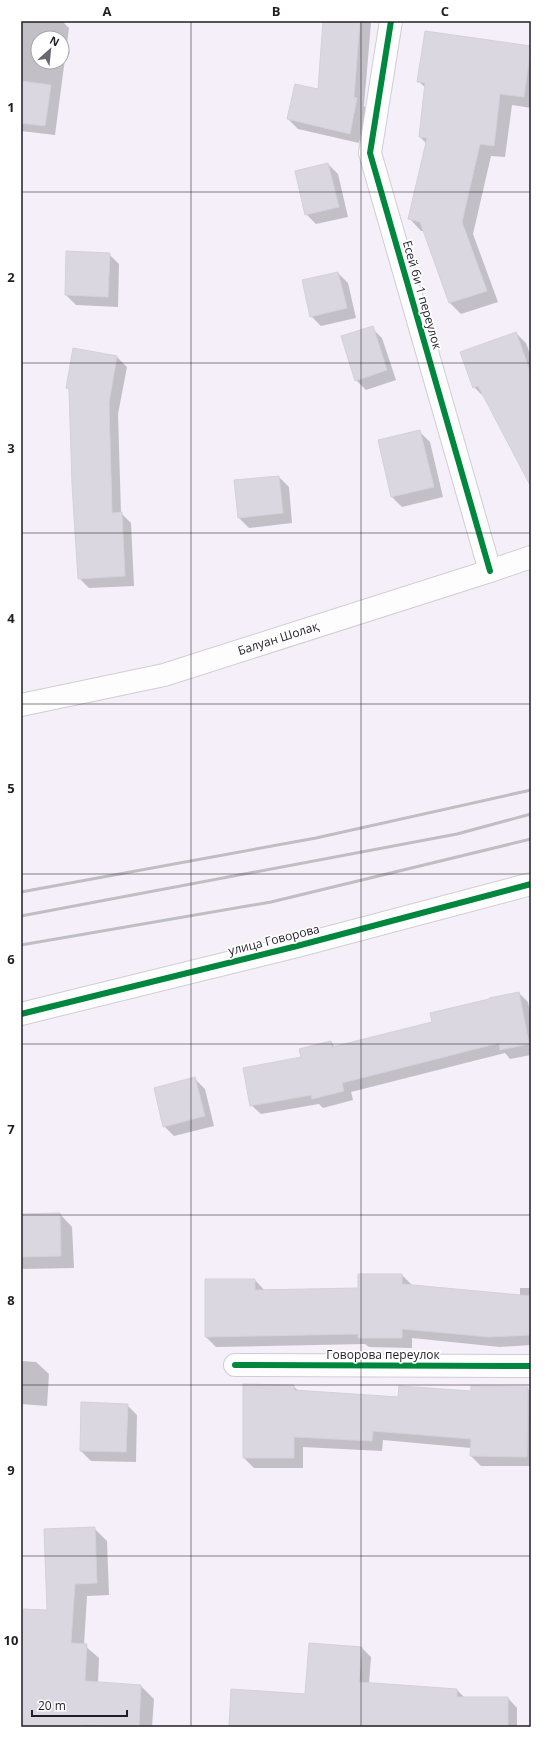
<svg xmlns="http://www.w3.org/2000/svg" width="552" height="1748" viewBox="0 0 552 1748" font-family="'Open Sans',sans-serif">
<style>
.shadow{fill:#0003;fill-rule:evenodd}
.building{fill:#dad7e1;stroke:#d4d1da}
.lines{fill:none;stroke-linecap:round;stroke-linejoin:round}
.minor-casing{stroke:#d1cdd5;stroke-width:24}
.primary-casing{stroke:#d1cdd5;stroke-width:24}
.minor{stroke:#fdfdfe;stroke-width:22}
.primary{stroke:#fdfdfe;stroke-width:22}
.rail{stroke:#bfbec1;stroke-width:3}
.cycleway-casing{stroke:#fff;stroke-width:8}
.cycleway{stroke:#00873e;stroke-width:6}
.grid{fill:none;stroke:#211d25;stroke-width:1;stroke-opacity:0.55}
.labels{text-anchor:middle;stroke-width:3.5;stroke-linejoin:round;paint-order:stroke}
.street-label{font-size:12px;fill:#211d25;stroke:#fff}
.neatline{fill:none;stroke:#211d25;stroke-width:1.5}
.grid-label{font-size:13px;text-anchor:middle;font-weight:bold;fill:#211d25}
</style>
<rect width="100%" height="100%" fill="#f4eff9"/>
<path class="shadow" d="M 21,21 L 62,21 L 69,28 L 55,135 L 21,131 ZM 38,38 L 62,38 L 62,62 L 38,62 Z
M 324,21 L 369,21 L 371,23 L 364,106 L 367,109 L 359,143 L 298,129 L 288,119 L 318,90 Z
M 426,32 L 531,47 L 531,108 L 512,105 L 505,157 L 491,156 L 473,234 L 498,302 L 461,314 L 450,303 L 424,231 L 421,231 L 410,219 L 427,144 L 420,137 L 426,88 L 418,81 Z
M 328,164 L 338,174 L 348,217 L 316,224 L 306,214 Z
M 109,254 L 119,264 L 118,307 L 76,305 L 66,295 Z
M 338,273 L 348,283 L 356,318 L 321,326 L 311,316 Z
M 372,328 L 382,338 L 396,380 L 366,390 L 356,380 Z
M 516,333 L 526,343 L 531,357 L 531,467 L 484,397 L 474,387 Z
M 117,357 L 127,367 L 118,414 L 121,513 L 131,523 L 134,586 L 89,588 L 79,578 L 70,391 L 67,388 Z
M 420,432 L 430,442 L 443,497 L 402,507 L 392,497 L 379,441 Z
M 279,477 L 289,487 L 292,523 L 249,528 L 239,518 Z
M 519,993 L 528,1002 L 531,1018 L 531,1055 L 510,1059 L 505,1053 L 351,1092 L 353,1100 L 323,1108 L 319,1104 L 261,1114 L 251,1105 L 302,1058 L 331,1042 L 335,1047 L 434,1023 Z
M 195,1079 L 205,1089 L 214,1126 L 174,1136 L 164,1126 Z
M 60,1214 L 72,1227 L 74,1268 L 21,1269 L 21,1215 Z
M 402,1275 L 412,1285 L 520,1296 L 520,1288 L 531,1288 L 531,1345 L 500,1347 L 412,1338 L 412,1348 L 369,1347 L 365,1344 L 216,1347 L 206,1337 L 255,1280 L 265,1291 L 359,1289 Z
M 21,1361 L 36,1362 L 49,1374 L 47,1406 L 21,1404 Z
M 293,1386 L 299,1391 L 399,1398 L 527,1388 L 531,1391 L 531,1466 L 481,1466 L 471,1456 L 471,1448 L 383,1440 L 382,1451 L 303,1447 L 303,1468 L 254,1468 L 244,1458 Z
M 127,1405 L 137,1415 L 136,1462 L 91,1461 L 81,1451 Z
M 94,1528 L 107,1541 L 109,1595 L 87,1596 L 84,1645 L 99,1658 L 98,1683 L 141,1686 L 154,1699 L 152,1727 L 21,1727 L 21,1610 L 48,1611 Z
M 362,1648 L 371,1657 L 369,1684 L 457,1690 L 465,1698 L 508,1698 L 517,1708 L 517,1727 L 230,1727 L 306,1695 Z"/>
<path class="building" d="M 323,21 L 360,21 L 354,97 L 357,98 L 350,134 L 287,119 L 295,84 L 318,89 Z
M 425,31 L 531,46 L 524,97 L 500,94 L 494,146 L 480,144 L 462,222 L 487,291 L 449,303 L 420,222 L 408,219 L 427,138 L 419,137 L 425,83 L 417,82 Z
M 21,81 L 51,85 L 45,126 L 21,123 Z
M 328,163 L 339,207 L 305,215 L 295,171 Z
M 66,251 L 110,253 L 108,297 L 65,295 Z
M 338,272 L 347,308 L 310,317 L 302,280 Z
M 373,326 L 387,370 L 355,381 L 341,336 Z
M 516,332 L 531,374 L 531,487 L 478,386 L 473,388 L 460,352 Z
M 73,348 L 117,356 L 109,403 L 112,513 L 122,512 L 125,576 L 78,579 L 72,484 L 69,389 L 66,388 Z
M 420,430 L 434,487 L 391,497 L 378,440 Z
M 279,476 L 283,513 L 238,518 L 234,480 Z
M 519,992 L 529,1044 L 500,1050 L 499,1043 L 342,1083 L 344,1091 L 312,1099 L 311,1095 L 250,1106 L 243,1068 L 301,1057 L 299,1049 L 331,1041 L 332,1047 L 432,1022 L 430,1013 L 489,999 L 489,998 Z
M 195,1077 L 205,1116 L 163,1127 L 154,1088 Z
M 60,1213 L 61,1256 L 21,1257 L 21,1214 Z
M 358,1274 L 402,1274 L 402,1284 L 531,1296 L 531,1335 L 489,1337 L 402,1329 L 402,1338 L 358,1338 L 358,1334 L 205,1337 L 205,1279 L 255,1279 L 255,1290 L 358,1288 Z
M 243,1384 L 294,1385 L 294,1390 L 398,1397 L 399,1386 L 471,1391 L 471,1386 L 528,1387 L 527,1457 L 470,1456 L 471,1439 L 373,1431 L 372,1441 L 294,1437 L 294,1458 L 243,1458 Z
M 81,1402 L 128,1404 L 126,1452 L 80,1451 Z
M 95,1527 L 97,1583 L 75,1584 L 71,1643 L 87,1644 L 85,1681 L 141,1685 L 139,1727 L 83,1725 L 83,1727 L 21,1727 L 21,1609 L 47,1610 L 44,1529 Z
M 309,1643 L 362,1647 L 359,1682 L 457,1689 L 457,1697 L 508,1697 L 508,1727 L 229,1727 L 231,1689 L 305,1694 Z"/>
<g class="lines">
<g class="minor-casing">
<path id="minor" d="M 391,21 L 370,153 L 490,571
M 21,1014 L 297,946 L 531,884
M 235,1365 L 531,1366"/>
</g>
<g class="primary-casing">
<g id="primary">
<path id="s1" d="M 21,705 L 164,675 L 490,571 L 531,557"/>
</g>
</g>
<use href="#minor" class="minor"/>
<use href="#primary" class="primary"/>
<path class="rail" d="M 21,892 L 316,838 L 531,790
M 21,916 L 457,834 L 531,814
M 21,945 L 271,902 L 531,839"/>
<g class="cycleway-casing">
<path id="cycleway" d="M 391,21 L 370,153 L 490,571
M 21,1014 L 297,946 L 531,884
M 235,1365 L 531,1366"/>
</g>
<use href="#cycleway" class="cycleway"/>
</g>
<path class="grid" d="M 191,21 L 191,1727M 361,21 L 361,1727M 21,192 L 531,192M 21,363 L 531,363M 21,533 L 531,533M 21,704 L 531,704M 21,874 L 531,874M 21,1044 L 531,1044M 21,1215 L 531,1215M 21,1385 L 531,1385M 21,1556 L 531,1556"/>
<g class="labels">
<g class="street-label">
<text transform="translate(422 295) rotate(74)" y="4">Есей би 1 переулок</text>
<text dy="4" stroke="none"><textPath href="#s1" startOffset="266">Балуан Шолақ</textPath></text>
<text transform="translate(274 940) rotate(-14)" y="4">улица Говорова</text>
<text x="383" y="1359">Говорова переулок</text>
</g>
</g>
<rect width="552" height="1748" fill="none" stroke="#ffffff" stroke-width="44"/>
<g transform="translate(50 50) rotate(27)"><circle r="19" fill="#ffffff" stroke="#a6a5a8"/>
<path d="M0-3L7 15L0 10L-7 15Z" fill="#6b666f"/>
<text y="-6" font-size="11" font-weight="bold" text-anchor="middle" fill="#211d25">N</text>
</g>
<path d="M32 1710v6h95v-6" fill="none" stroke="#211d25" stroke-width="2"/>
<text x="38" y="1710" font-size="12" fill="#211d25" stroke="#ffffff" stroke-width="3" paint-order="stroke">20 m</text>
<rect x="22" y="22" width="508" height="1704" class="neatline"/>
<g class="grid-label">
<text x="107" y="16">A</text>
<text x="276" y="16">B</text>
<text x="445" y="16">C</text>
<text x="11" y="112">1</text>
<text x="11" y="282">2</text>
<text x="11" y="453">3</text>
<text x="11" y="623">4</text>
<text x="11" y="793">5</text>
<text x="11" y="964">6</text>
<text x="11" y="1134">7</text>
<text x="11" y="1305">8</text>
<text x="11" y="1475">9</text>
<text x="11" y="1645">10</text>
</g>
</svg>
